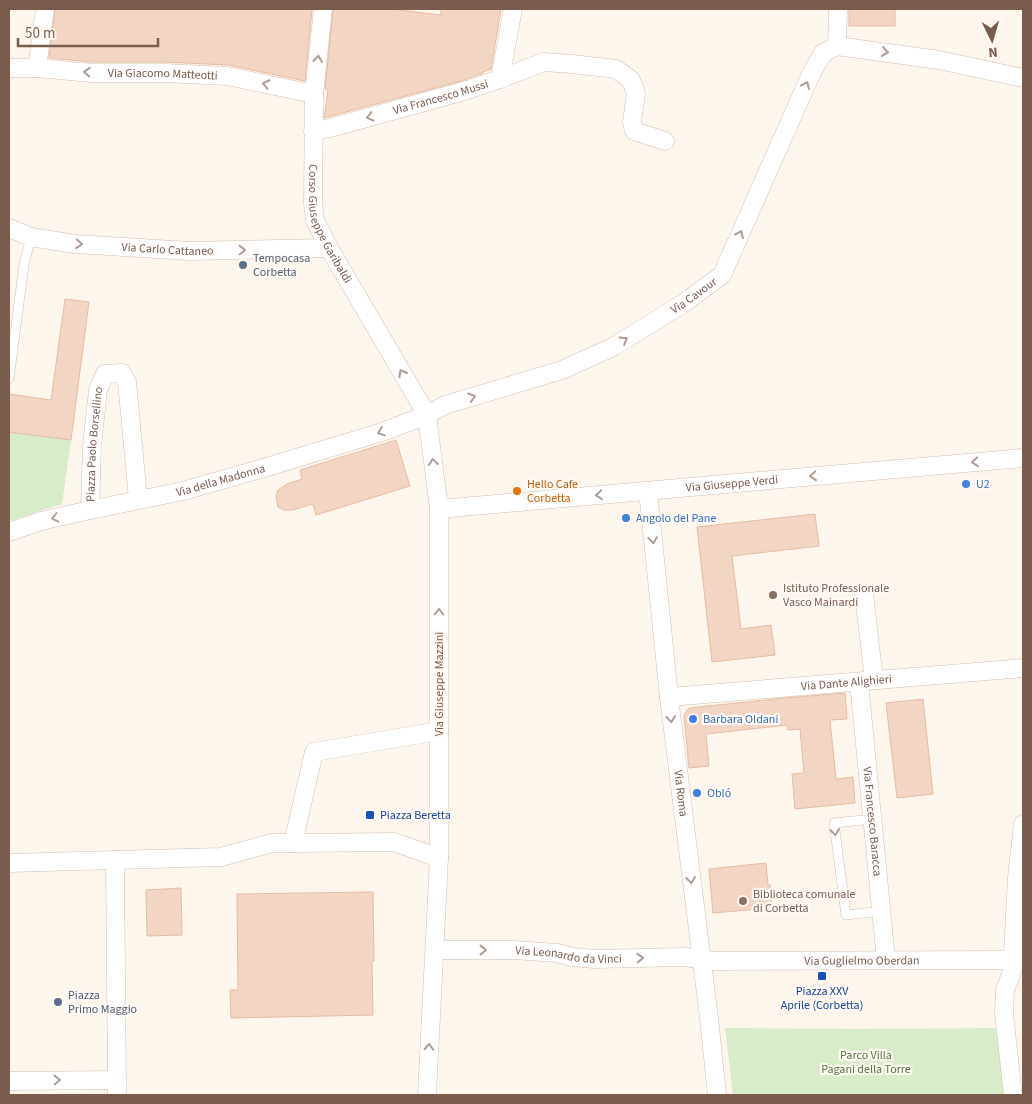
<svg xmlns="http://www.w3.org/2000/svg" width="1032" height="1104" viewBox="0 0 1032 1104" font-family="'Source Sans 3',sans-serif">
<style>
.green{fill:#d8ecc9}
.building{fill:#f3d5c3;stroke:#e6bba3}
.lines{fill:none;stroke-linecap:round;stroke-linejoin:round}
.service-casing{stroke:#d1beb0;stroke-width:10}
.minor-casing{stroke:#d1beb0;stroke-width:19}
.service{stroke:#fff;stroke-width:9}
.minor{stroke:#fff;stroke-width:18}
.oneway{stroke:#af9d94}
.service-dot{fill:#5c6f8a;stroke:#fffaf3;stroke-width:2}
.shop-dot{fill:#3f7fe0;stroke:#fffaf3;stroke-width:2}
.food-dot{fill:#e8710a;stroke:#fffaf3;stroke-width:2}
.education-dot{fill:#8d6e63;stroke:#fffaf3;stroke-width:2}
.transit-dot{fill:#1a4fb4;stroke:#fffaf3;stroke-width:2}
.labels{text-anchor:middle;stroke-width:4.5;stroke-linejoin:round;paint-order:stroke}
.street-label{font-size:12px;fill:#7a5c4d;stroke:#fffaf3}
.service-label{font-size:12px;fill:#4e5e75;stroke:#fffaf3;text-anchor:start}
.food-label{font-size:12px;fill:#c56008;stroke:#fffaf3;text-anchor:start}
.shop-label{font-size:12px;fill:#366cbe;stroke:#fffaf3;text-anchor:start}
.education-label{font-size:12px;fill:#785e54;stroke:#fffaf3;text-anchor:start}
.transit-label{font-size:12px;fill:#164399;stroke:#fffaf3;text-anchor:start}
.park-label{font-size:12px;fill:#537a41;stroke:#fffaf3}
</style>
<rect width="100%" height="100%" fill="#fdf6ec"/>
<path class="green" d="M 9,432 L 71,440 L 62,504 L 9,521 Z
M 725,1028 L 857,1029 L 1000,1028 L 1007,1095 L 733,1095 Z"/>
<path class="building" d="M 55,9 L 312,9 L 305,81 L 228,65 L 164,62 L 92,62 L 49,58 Z
M 333,9 L 390,9 L 441,15 L 441,9 L 501,9 L 491,69 L 483,72 L 483,73 L 461,81 L 324,118 L 328,90 L 325,89 Z
M 849,9 L 895,9 L 895,26 L 849,26 Z
M 65,299 L 89,302 L 71,440 L 9,432 L 9,394 L 51,400 Z
M 396,440 L 410,486 L 316,515 L 313,504 L 293,510 L 284,510 L 278,507 L 276,497 L 278,490 L 287,484 L 302,479 L 300,470 Z
M 815,514 L 819,546 L 732,556 L 741,629 L 771,625 L 775,655 L 712,662 L 697,527 Z
M 845,693 L 847,719 L 830,720 L 836,779 L 853,777 L 855,803 L 795,809 L 792,774 L 804,773 L 800,729 L 788,730 L 787,725 L 706,734 L 709,766 L 689,768 L 684,715 L 689,708 L 785,698 Z
M 923,699 L 933,794 L 897,798 L 886,703 Z
M 766,863 L 768,885 L 770,885 L 772,908 L 713,913 L 709,869 Z
M 181,888 L 182,935 L 147,936 L 146,890 Z
M 373,892 L 374,961 L 372,961 L 373,1015 L 231,1018 L 230,990 L 238,990 L 237,894 Z"/>
<g class="lines">
<g class="service-casing">
<path id="service" d="M 9,379 L 24,265 L 31,237
M 873,819 L 834,823 L 846,915 L 882,911"/>
</g>
<g class="minor-casing">
<g id="minor">
<path id="s1" d="M 323,9 L 314,94 L 313,203 L 315,220 L 329,248 L 427,415 L 439,509 L 439,858 L 427,1095"/>
<path d="M 837,46 L 939,60 L 1023,78"/>
<path d="M 837,46 L 838,9"/>
<path id="s2" d="M 9,68 L 37,68 L 92,73 L 164,73 L 227,76 L 314,94"/>
<path d="M 37,68 L 45,9"/>
<path d="M 500,79 L 544,62 L 572,64 L 616,69 L 631,80 L 636,93 L 632,122 L 634,131 L 665,141"/>
<path id="s3" d="M 313,131 L 330,128 L 464,91 L 500,79 L 513,9"/>
<path id="s4" d="M 9,228 L 31,237 L 75,244 L 190,251 L 329,248"/>
<path id="s5" d="M 648,491 L 669,697 L 709,1018 L 717,1095"/>
<path id="s6" d="M 439,509 L 1023,458"/>
<path id="s7" d="M 90,510 L 92,446 L 98,390 L 105,374 L 122,373 L 127,382 L 138,499"/>
<path id="s8" d="M 9,532 L 41,521 L 90,510 L 183,491 L 267,467 L 382,432 L 427,415 L 445,405 L 562,370 L 613,347 L 684,303 L 722,275 L 812,72 L 823,53 L 837,46"/>
<path d="M 864,594 L 874,680"/>
<path id="s9" d="M 859,682 L 886,960"/>
<path id="s10" d="M 669,697 L 1023,668"/>
<path d="M 293,843 L 314,752 L 439,731"/>
<path d="M 115,860 L 117,1095"/>
<path d="M 9,863 L 221,857 L 272,843 L 293,843 L 394,842 L 439,858"/>
<path id="s11" d="M 435,950 L 514,950 L 557,953 L 572,957 L 594,959 L 685,957 L 712,961 L 1013,960 L 1023,961"/>
<path d="M 9,1081 L 117,1080"/>
<path d="M 1013,1095 L 1004,1014 L 1005,990 L 1012,972 L 1017,877 L 1023,824"/>
</g>
</g>
<use href="#service" class="service"/>
<use href="#minor" class="minor"/>
</g>
<defs><path id="oneway-chevron" d="M-2-3.5L2.5 0L-2 3.5" fill="none" stroke-width="1.6" stroke-linecap="round" stroke-linejoin="round" transform="scale(1.25)"/></defs>
<g class="oneway">
<use href="#oneway-chevron" transform="translate(885 52) rotate(8)"/>
<use href="#oneway-chevron" transform="translate(318 59) rotate(-84)"/>
<use href="#oneway-chevron" transform="translate(87 72) rotate(-176)"/>
<use href="#oneway-chevron" transform="translate(266 84) rotate(-168)"/>
<use href="#oneway-chevron" transform="translate(806 85) rotate(-66)"/>
<use href="#oneway-chevron" transform="translate(370 117) rotate(165)"/>
<use href="#oneway-chevron" transform="translate(740 234) rotate(-66)"/>
<use href="#oneway-chevron" transform="translate(79 244) rotate(5)"/>
<use href="#oneway-chevron" transform="translate(242 250) rotate(-1)"/>
<use href="#oneway-chevron" transform="translate(624 340) rotate(-32)"/>
<use href="#oneway-chevron" transform="translate(402 373) rotate(-120)"/>
<use href="#oneway-chevron" transform="translate(472 397) rotate(-17)"/>
<use href="#oneway-chevron" transform="translate(381 432) rotate(161)"/>
<use href="#oneway-chevron" transform="translate(433 462) rotate(-97)"/>
<use href="#oneway-chevron" transform="translate(975 462) rotate(175)"/>
<use href="#oneway-chevron" transform="translate(813 476) rotate(175)"/>
<use href="#oneway-chevron" transform="translate(599 495) rotate(175)"/>
<use href="#oneway-chevron" transform="translate(55 518) rotate(167)"/>
<use href="#oneway-chevron" transform="translate(653 540) rotate(84)"/>
<use href="#oneway-chevron" transform="translate(439 612) rotate(-90)"/>
<use href="#oneway-chevron" transform="translate(671 719) rotate(83)"/>
<use href="#oneway-chevron" transform="translate(835 832) rotate(83)"/>
<use href="#oneway-chevron" transform="translate(691 880) rotate(83)"/>
<use href="#oneway-chevron" transform="translate(483 950)"/>
<use href="#oneway-chevron" transform="translate(640 958) rotate(-2)"/>
<use href="#oneway-chevron" transform="translate(429 1047) rotate(-87)"/>
<use href="#oneway-chevron" transform="translate(57 1080) rotate(-1)"/>
</g>
<g class="service-dot">
<circle cx="243" cy="265" r="5"/>
<circle cx="58" cy="1002" r="5"/>
</g>
<g class="shop-dot">
<circle cx="966" cy="484" r="5"/>
<circle cx="626" cy="518" r="5"/>
<circle cx="693" cy="719" r="5"/>
<circle cx="697" cy="793" r="5"/>
</g>
<circle class="food-dot" cx="517" cy="491" r="5"/>
<g class="education-dot">
<circle cx="773" cy="595" r="5"/>
<circle cx="743" cy="901" r="5"/>
</g>
<g class="transit-dot">
<rect x="365" y="810" width="10" height="10" rx="2.5"/>
<rect x="817" y="971" width="10" height="10" rx="2.5"/>
</g>
<g class="labels">
<g class="street-label">
<text dy="4" stroke="none"><textPath href="#s2" startOffset="154">Via Giacomo Matteotti</textPath></text>
<text dy="4" stroke="none"><textPath href="#s3" startOffset="132">Via Francesco Mussi</textPath></text>
<text dy="4" stroke="none"><textPath href="#s1" startOffset="219">Corso Giuseppe Garibaldi</textPath></text>
<text dy="4" stroke="none"><textPath href="#s4" startOffset="161">Via Carlo Cattaneo</textPath></text>
<text dy="4" stroke="none"><textPath href="#s8" startOffset="729">Via Cavour</textPath></text>
<text dy="4" stroke="none"><textPath href="#s7" startOffset="66">Piazza Paolo Borsellino</textPath></text>
<text dy="4" stroke="none"><textPath href="#s8" startOffset="218">Via della Madonna</textPath></text>
<text dy="4" stroke="none"><textPath href="#s6" startOffset="294">Via Giuseppe Verdi</textPath></text>
<text dy="4" stroke="none"><textPath href="#s10" startOffset="178">Via Dante Alighieri</textPath></text>
<text transform="translate(439 684) rotate(-90)" y="4">Via Giuseppe Mazzini</text>
<text dy="4" stroke="none"><textPath href="#s5" startOffset="304">Via Roma</textPath></text>
<text dy="4" stroke="none"><textPath href="#s9" startOffset="140">Via Francesco Baracca</textPath></text>
<text dy="4" stroke="none"><textPath href="#s11" startOffset="134">Via Leonardo da Vinci</textPath></text>
<text dy="4" stroke="none"><textPath href="#s11" startOffset="428">Via Guglielmo Oberdan</textPath></text>
</g>
<g class="service-label">
<text x="253" y="262">Tempocasa<tspan x="253" dy="14">Corbetta</tspan></text>
<text x="68" y="999">Piazza<tspan x="68" dy="14">Primo Maggio</tspan></text>
</g>
<g class="food-label">
<text x="527" y="488">Hello Cafe<tspan x="527" dy="14">Corbetta</tspan></text>
</g>
<g class="shop-label">
<text x="976" y="488">U2</text>
<text x="636" y="522">Angolo del Pane</text>
<text x="703" y="723">Barbara Oldani</text>
<text x="707" y="797">Obló</text>
</g>
<g class="education-label">
<text x="783" y="592">Istituto Professionale<tspan x="783" dy="14">Vasco Mainardi</tspan></text>
<text x="753" y="898">Biblioteca comunale<tspan x="753" dy="14">di Corbetta</tspan></text>
</g>
<g class="transit-label">
<text x="380" y="819">Piazza Beretta</text>
<text x="822" y="995" text-anchor="middle">Piazza XXV<tspan x="822" dy="14">Aprile (Corbetta)</tspan></text>
</g>
<g class="park-label">
<text x="866" y="1059">Parco Villa<tspan x="866" dy="14">Pagani della Torre</tspan></text>
</g>
</g>
<rect width="1032" height="1104" fill="none" stroke="#7a5c4d" stroke-width="20"/>
<g transform="translate(992 40) rotate(175)" stroke="#fffaf3" stroke-width="4" paint-order="stroke">
<path d="M0-4L9 19L0 12L-9 19Z" fill="#7a5c4d"/>
<text y="-8" font-size="14" font-weight="bold" text-anchor="middle" fill="#7a5c4d">N</text>
</g>
<path d="M18 38v8h140v-8" fill="none" stroke="#7a5c4d" stroke-width="2.5"/>
<text x="25" y="38" font-size="15" fill="#7a5c4d" stroke="#fffaf3" stroke-width="4" paint-order="stroke">50 m</text>
</svg>
